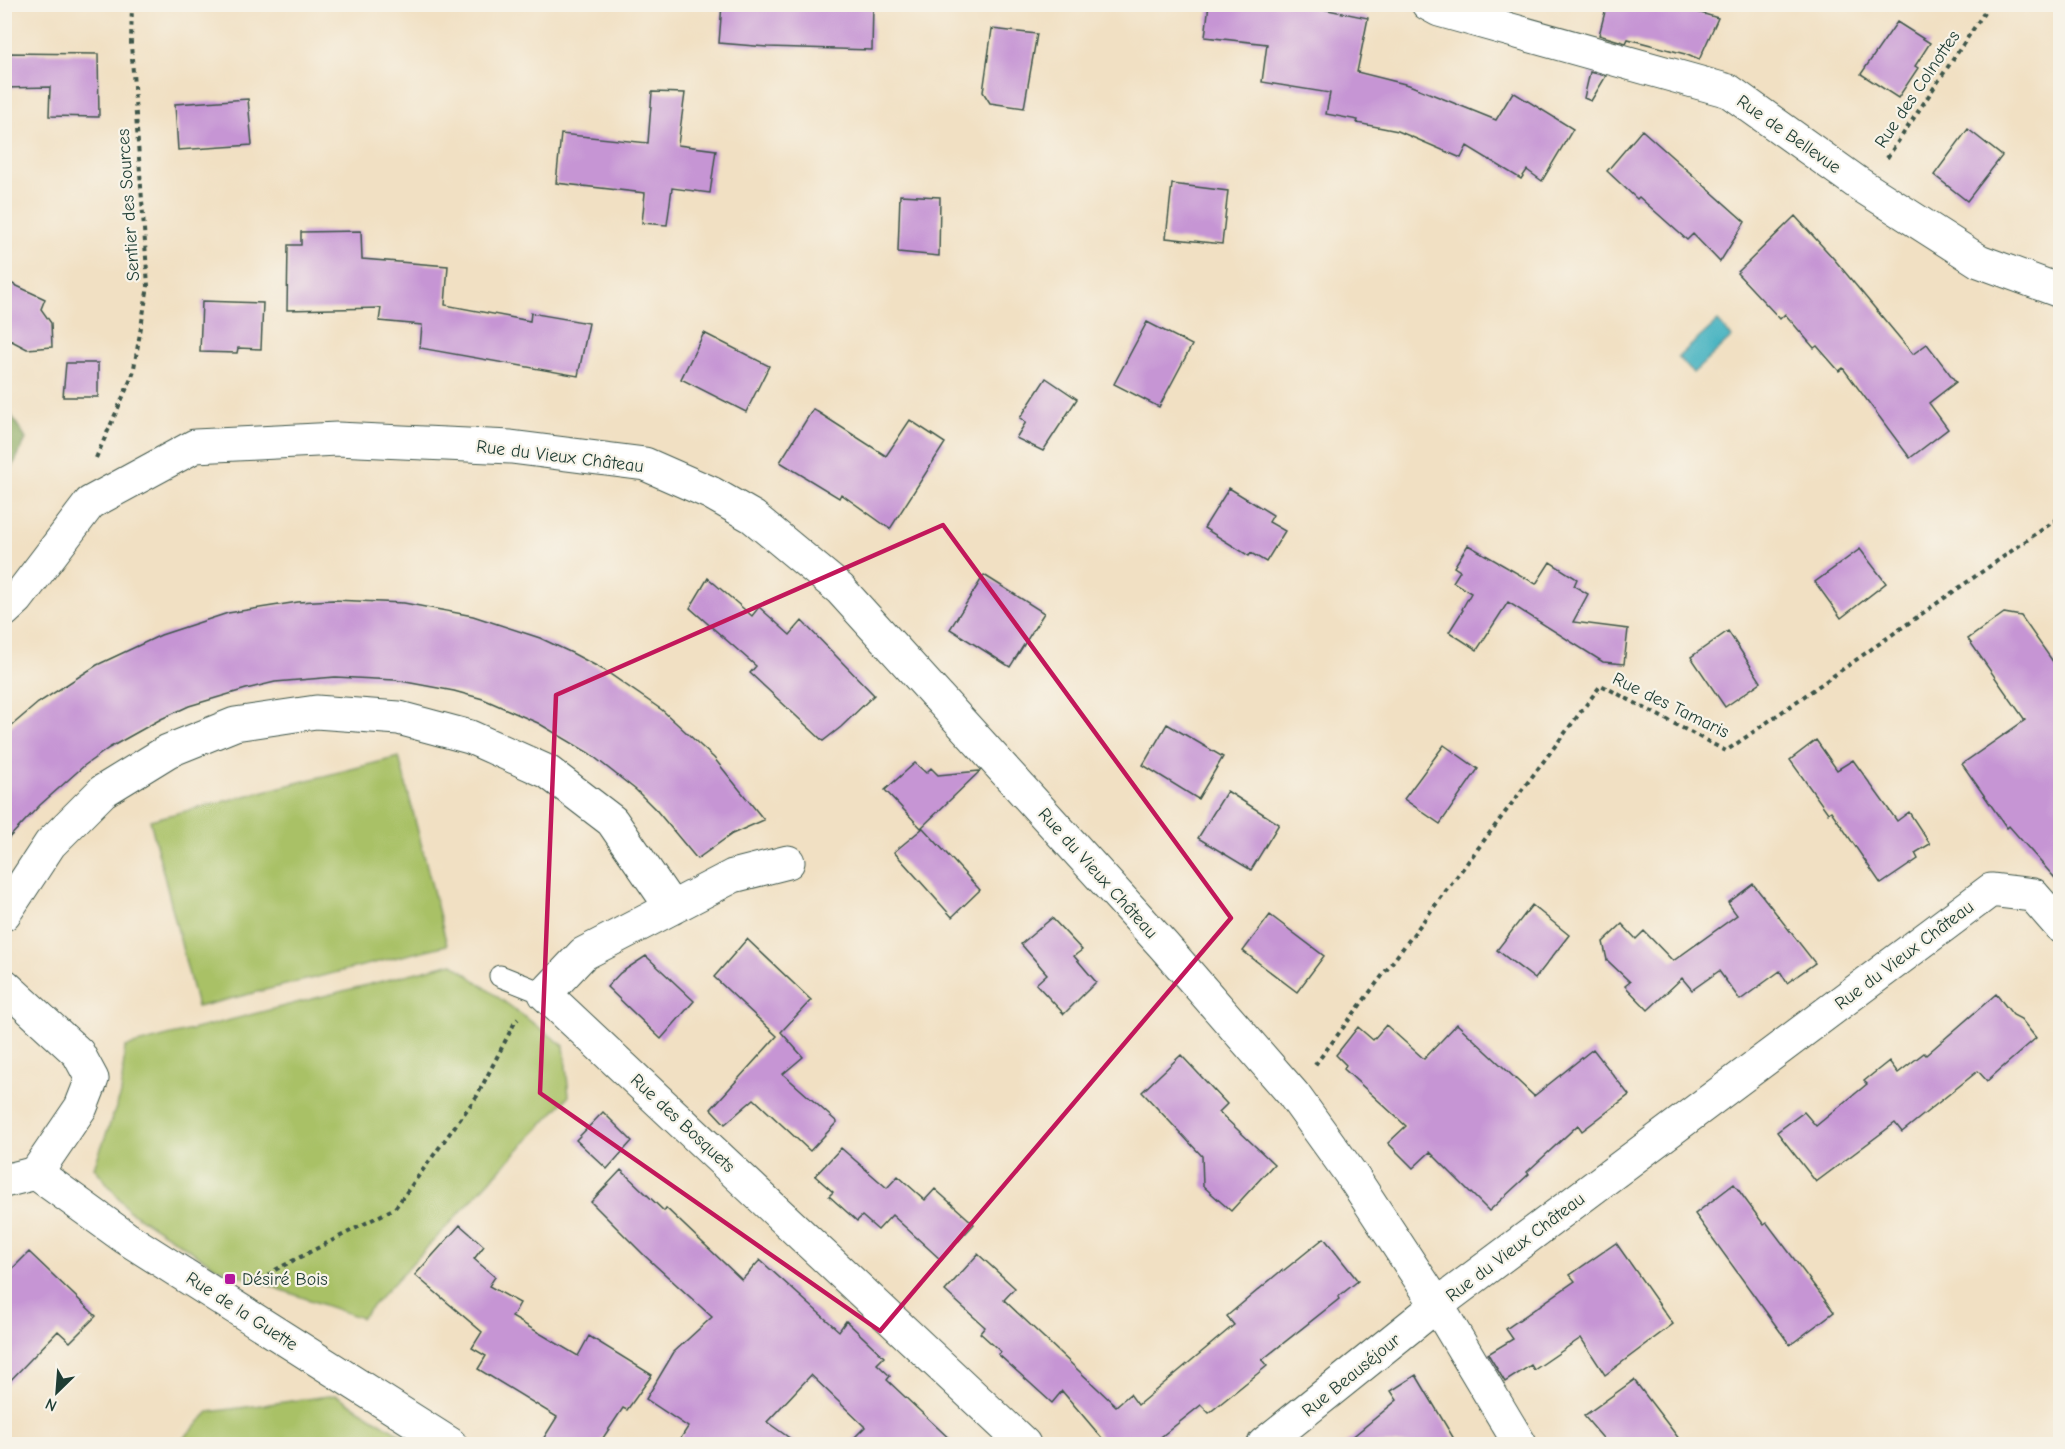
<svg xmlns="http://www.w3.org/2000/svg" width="2065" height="1449" viewBox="0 0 2065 1449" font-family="'Comic Neue',sans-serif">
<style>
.green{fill:#a9c166;stroke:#647f4d;stroke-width:1.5}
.forest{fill:#86a75b;stroke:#527248;stroke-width:1.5}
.water{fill:#46b3c1;stroke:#32787a;stroke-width:1.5}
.building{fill:#c695d4}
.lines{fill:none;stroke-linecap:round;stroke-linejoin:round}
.service-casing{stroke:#3e5549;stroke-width:23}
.minor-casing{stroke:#3e5549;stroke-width:35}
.path{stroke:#3e5549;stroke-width:4;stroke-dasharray:4.5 4.5;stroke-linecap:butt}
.service{stroke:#fff;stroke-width:21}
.minor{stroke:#fff;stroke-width:33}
.marked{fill:none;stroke:#c2185b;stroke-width:4.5;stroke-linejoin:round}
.poi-dot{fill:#b5179e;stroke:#f7f3e8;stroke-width:2}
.labels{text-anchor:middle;stroke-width:4.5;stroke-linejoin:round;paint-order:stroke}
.street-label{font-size:18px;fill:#1f3d34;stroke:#f7f3e8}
.poi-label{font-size:18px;fill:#1f3d34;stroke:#f7f3e8;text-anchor:start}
</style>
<rect width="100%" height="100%" fill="#f7f3e8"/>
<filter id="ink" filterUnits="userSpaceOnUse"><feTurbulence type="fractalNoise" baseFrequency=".0167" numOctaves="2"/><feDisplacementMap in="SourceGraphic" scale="12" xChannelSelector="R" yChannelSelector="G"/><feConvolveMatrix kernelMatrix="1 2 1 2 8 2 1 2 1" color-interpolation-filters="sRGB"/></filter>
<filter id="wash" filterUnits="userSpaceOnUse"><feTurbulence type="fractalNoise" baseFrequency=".008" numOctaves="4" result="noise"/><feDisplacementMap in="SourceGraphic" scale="24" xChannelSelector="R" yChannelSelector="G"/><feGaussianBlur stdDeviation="1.35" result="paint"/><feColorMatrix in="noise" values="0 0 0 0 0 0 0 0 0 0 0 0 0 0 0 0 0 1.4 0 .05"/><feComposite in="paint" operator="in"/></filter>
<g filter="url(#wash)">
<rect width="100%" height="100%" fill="#f1e0c3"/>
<path class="green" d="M 399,757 L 447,945 L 197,1007 L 150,820 Z
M 452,963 L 564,1046 L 569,1096 L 361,1318 L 216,1267 L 129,1211 L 94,1167 L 121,1094 L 125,1047 Z
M 336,1395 L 416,1444 L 178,1444 L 209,1412 Z"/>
<path class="forest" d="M 5,405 L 26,439 L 5,482 Z"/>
<path class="water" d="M 1718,321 L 1732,337 L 1693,373 L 1678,357 Z"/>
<g id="blocks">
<path class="building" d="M 722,4 L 873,4 L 872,50 L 767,47 L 719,43 Z
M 1209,4 L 1298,4 L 1368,18 L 1357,72 L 1409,85 L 1496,120 L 1513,92 L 1573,129 L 1542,181 L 1527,170 L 1521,179 L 1467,146 L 1461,158 L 1398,131 L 1357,123 L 1358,120 L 1326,114 L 1330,93 L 1262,82 L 1267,44 L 1205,37 Z
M 1607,4 L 1670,4 L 1718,18 L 1699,60 L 1685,54 L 1628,39 L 1626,43 L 1599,35 Z
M 1897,22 L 1930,43 L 1915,66 L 1918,68 L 1898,98 L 1861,74 Z
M 992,29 L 1037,34 L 1024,108 L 990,103 L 983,92 Z
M 4,53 L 98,54 L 99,117 L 49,116 L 50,87 L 4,88 Z
M 1590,72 L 1606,76 L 1591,101 L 1584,98 Z
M 652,92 L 685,93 L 678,145 L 716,150 L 710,193 L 672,188 L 667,225 L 642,223 L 645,193 L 556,183 L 561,134 L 648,143 Z
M 248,99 L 252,145 L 178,150 L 175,104 Z
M 1968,129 L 2002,156 L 1967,201 L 1934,175 Z
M 1642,130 L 1745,222 L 1720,262 L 1693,234 L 1687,240 L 1639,197 L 1637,199 L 1607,171 Z
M 1172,184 L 1228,191 L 1222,244 L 1166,238 Z
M 900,195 L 940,197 L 939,256 L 898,252 Z
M 1795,216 L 1834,259 L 1913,354 L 1927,344 L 1956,382 L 1929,403 L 1948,429 L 1910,458 L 1843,368 L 1839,371 L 1817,346 L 1814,348 L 1785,314 L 1780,319 L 1737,273 Z
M 361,231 L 362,259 L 448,266 L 445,305 L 530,321 L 531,313 L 589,323 L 578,376 L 420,348 L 422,325 L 379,321 L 381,308 L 287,310 L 288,245 L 301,245 L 301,232 Z
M 4,280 L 45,299 L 41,309 L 51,323 L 52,347 L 27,349 L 4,337 Z
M 202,301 L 263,303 L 261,349 L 238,348 L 237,353 L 200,352 Z
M 1147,322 L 1192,345 L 1159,407 L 1114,384 Z
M 704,333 L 769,366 L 746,412 L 681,379 Z
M 66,363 L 98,363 L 98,397 L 63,397 Z
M 1046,378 L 1077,399 L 1043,451 L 1016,438 L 1026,422 L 1020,418 Z
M 813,409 L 886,456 L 910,420 L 945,443 L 890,529 L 841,494 L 839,498 L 780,462 Z
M 1229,488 L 1273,515 L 1269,522 L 1285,531 L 1266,562 L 1251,553 L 1249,556 L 1204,528 Z
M 1468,545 L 1536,584 L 1550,562 L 1577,579 L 1574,586 L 1588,594 L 1573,622 L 1628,629 L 1624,664 L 1603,662 L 1508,602 L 1477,650 L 1449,632 L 1463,610 L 1462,609 L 1471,593 L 1453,582 L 1460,571 L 1454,567 Z
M 1860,549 L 1886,583 L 1841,618 L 1815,582 Z
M 984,575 L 1044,613 L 1010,667 L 950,629 Z
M 708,578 L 752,616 L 759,607 L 790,635 L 802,621 L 874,695 L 841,727 L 823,741 L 750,673 L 756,666 L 690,608 Z
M 333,600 L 404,603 L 473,616 L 540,638 L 572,653 L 604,670 L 662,710 L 714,758 L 764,820 L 732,834 L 697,859 L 657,811 L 636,790 L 589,753 L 538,723 L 483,699 L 454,691 L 395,680 L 335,677 L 275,682 L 246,689 L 189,706 L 161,719 L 109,748 L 85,765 L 40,805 L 4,843 L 4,732 L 38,703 L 97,665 L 161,635 L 228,613 L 298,602 Z
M 2004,613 L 2021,616 L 2061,673 L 2061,885 L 2009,826 L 2007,828 L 1962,764 L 2025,720 L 1968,639 Z
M 1728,631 L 1761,682 L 1725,707 L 1691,657 Z
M 1167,724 L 1223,757 L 1198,799 L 1143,765 Z
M 1816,740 L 1837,770 L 1853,760 L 1897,821 L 1909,812 L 1930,844 L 1915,853 L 1918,859 L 1881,884 L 1831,811 L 1828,813 L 1790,760 Z
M 1444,745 L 1478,769 L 1440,824 L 1404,799 Z
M 915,763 L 926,773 L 931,768 L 938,775 L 980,771 L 921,828 L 885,790 Z
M 1227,791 L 1279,824 L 1251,870 L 1198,838 Z
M 923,828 L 980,890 L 952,917 L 894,852 Z
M 1753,884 L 1815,963 L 1787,983 L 1780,971 L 1740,1000 L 1719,971 L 1692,990 L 1682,978 L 1648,1010 L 1625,986 L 1630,982 L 1607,960 L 1603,942 L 1622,924 L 1636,939 L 1644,931 L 1673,961 L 1737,915 L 1728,903 Z
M 1532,905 L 1569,935 L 1535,979 L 1497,950 Z
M 1270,915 L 1324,956 L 1297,992 L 1243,951 Z
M 1052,918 L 1082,950 L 1074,956 L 1096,982 L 1064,1014 L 1036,984 L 1047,974 L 1021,944 Z
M 747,939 L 811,1000 L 781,1032 L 803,1057 L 783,1074 L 837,1122 L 810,1151 L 754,1099 L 725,1124 L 711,1109 L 777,1036 L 714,977 Z
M 646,956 L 694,1001 L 661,1039 L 607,987 L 620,973 Z
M 1996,994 L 2013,1015 L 2021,1019 L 2036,1038 L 1987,1081 L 1978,1071 L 1902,1132 L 1895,1123 L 1816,1182 L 1777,1132 L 1804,1112 L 1816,1126 L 1867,1084 L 1864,1081 L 1889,1061 L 1898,1073 L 1924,1053 L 1926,1055 Z
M 1457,1024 L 1534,1096 L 1593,1049 L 1629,1095 L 1582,1131 L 1578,1125 L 1527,1172 L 1529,1174 L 1489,1211 L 1430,1152 L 1413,1168 L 1388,1143 L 1406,1126 L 1344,1069 L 1346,1065 L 1336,1055 L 1358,1027 L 1373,1040 L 1386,1025 L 1424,1059 Z
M 1181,1055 L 1227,1104 L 1219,1112 L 1274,1164 L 1231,1211 L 1203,1186 L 1202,1156 L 1142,1092 Z
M 603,1112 L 632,1141 L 607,1169 L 576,1140 Z
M 841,1148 L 887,1188 L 898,1176 L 925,1200 L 935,1189 L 974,1224 L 941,1260 L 892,1215 L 878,1230 L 862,1216 L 857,1221 L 829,1196 L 833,1192 L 815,1176 Z
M 621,1170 L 664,1211 L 666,1208 L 742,1280 L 760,1260 L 839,1331 L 846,1321 L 884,1357 L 877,1364 L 890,1376 L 887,1380 L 955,1444 L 848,1444 L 865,1427 L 811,1375 L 767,1422 L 798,1444 L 677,1444 L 688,1427 L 646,1399 L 674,1352 L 712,1317 L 645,1256 L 591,1202 Z
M 1734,1184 L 1764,1225 L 1767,1223 L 1834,1312 L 1790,1345 L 1695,1214 Z
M 460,1225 L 484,1246 L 474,1259 L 495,1277 L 489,1286 L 520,1303 L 512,1317 L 578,1356 L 589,1336 L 652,1375 L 627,1410 L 623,1408 L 599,1444 L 540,1444 L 557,1417 L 478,1369 L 486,1356 L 472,1348 L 482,1332 L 415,1275 Z
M 1324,1238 L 1358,1281 L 1338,1297 L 1339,1299 L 1262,1360 L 1267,1366 L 1209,1413 L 1201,1405 L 1152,1444 L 1107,1444 L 1062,1391 L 1052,1403 L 998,1354 L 1001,1352 L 980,1333 L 985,1327 L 945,1291 L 978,1254 L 1015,1288 L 1004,1300 L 1116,1406 L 1130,1394 L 1138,1405 L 1234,1325 L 1227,1316 L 1282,1270 L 1283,1271 Z
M 1616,1243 L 1673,1324 L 1605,1375 L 1581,1338 L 1534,1370 L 1531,1365 L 1505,1382 L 1488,1354 L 1513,1339 L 1506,1329 L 1575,1281 L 1570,1275 Z
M 29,1252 L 96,1316 L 70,1342 L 58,1331 L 4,1387 L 4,1277 Z
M 1416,1375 L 1457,1444 L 1344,1444 L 1397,1400 L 1391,1391 Z
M 1634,1380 L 1683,1444 L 1608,1444 L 1584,1416 Z"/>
</g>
</g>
<g filter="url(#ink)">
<use href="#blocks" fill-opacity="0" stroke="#3e5549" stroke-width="1.5"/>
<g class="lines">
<g class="service-casing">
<path id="service" d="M 500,976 L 545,994"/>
</g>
<g class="minor-casing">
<path id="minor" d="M 1428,4 L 1439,10 L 1729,91 L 1859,184 L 1979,261 L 2060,291
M 4,611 L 17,599 L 90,503 L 195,446 L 337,439 L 511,447 L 645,464 L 711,493 L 753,517 L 840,589 L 1164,946 L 1293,1094 L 1355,1180 L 1437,1305 L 1520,1444
M 788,862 L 733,876 L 583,954 L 545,994 L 1024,1444
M 4,914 L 50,844 L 103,791 L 168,751 L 235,724 L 316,712 L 399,718 L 470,737 L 548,772 L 612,821 L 672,908
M 4,985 L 78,1053 L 92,1079 L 81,1107 L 36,1173 L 4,1181
M 36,1173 L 126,1238 L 450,1444
M 1264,1444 L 1437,1305 L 1991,890 L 2033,895 L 2060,926"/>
</g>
<path class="path" d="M 1887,158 L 1990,4
M 96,458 L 133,374 L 148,286 L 131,44 L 132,4
M 1315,1065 L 1601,685 L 1726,751 L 2060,517
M 261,1281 L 275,1270 L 395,1208 L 477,1096 L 515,1022 L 518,1019"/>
<use href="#service" class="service"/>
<use href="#minor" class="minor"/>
</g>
</g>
<path class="marked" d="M 943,525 L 1231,918 L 880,1331 L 540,1093 L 556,695 Z"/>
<rect class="poi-dot" x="224" y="1273" width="12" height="12" rx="3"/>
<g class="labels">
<g class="street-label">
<text transform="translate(1917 89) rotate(-56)" y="6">Rue des Colnottes</text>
<text transform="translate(1789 134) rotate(35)" y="6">Rue de Bellevue</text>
<text transform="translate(128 205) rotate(-94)" y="6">Sentier des Sources</text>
<text transform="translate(560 456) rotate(7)" y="6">Rue du Vieux Château</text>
<text transform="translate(1671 705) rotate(26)" y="6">Rue des Tamaris</text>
<text transform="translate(1098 873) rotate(48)" y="6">Rue du Vieux Château</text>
<text transform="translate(1904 955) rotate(-37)" y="6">Rue du Vieux Château</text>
<text transform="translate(683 1123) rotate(43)" y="6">Rue des Bosquets</text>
<text transform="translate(1515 1247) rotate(-37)" y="6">Rue du Vieux Château</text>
<text transform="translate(242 1311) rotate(33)" y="6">Rue de la Guette</text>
<text transform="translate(1351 1375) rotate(-39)" y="6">Rue Beauséjour</text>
</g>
<g class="poi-label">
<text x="242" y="1285">Désiré Bois</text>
</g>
</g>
<rect width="2065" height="1449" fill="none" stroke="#f7f3e8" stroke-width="24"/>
<g transform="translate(57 1392) rotate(205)" stroke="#f7f3e8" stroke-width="4.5" paint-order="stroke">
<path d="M0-4.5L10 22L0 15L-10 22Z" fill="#1f3d34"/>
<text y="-9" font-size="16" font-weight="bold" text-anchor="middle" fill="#1f3d34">N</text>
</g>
</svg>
